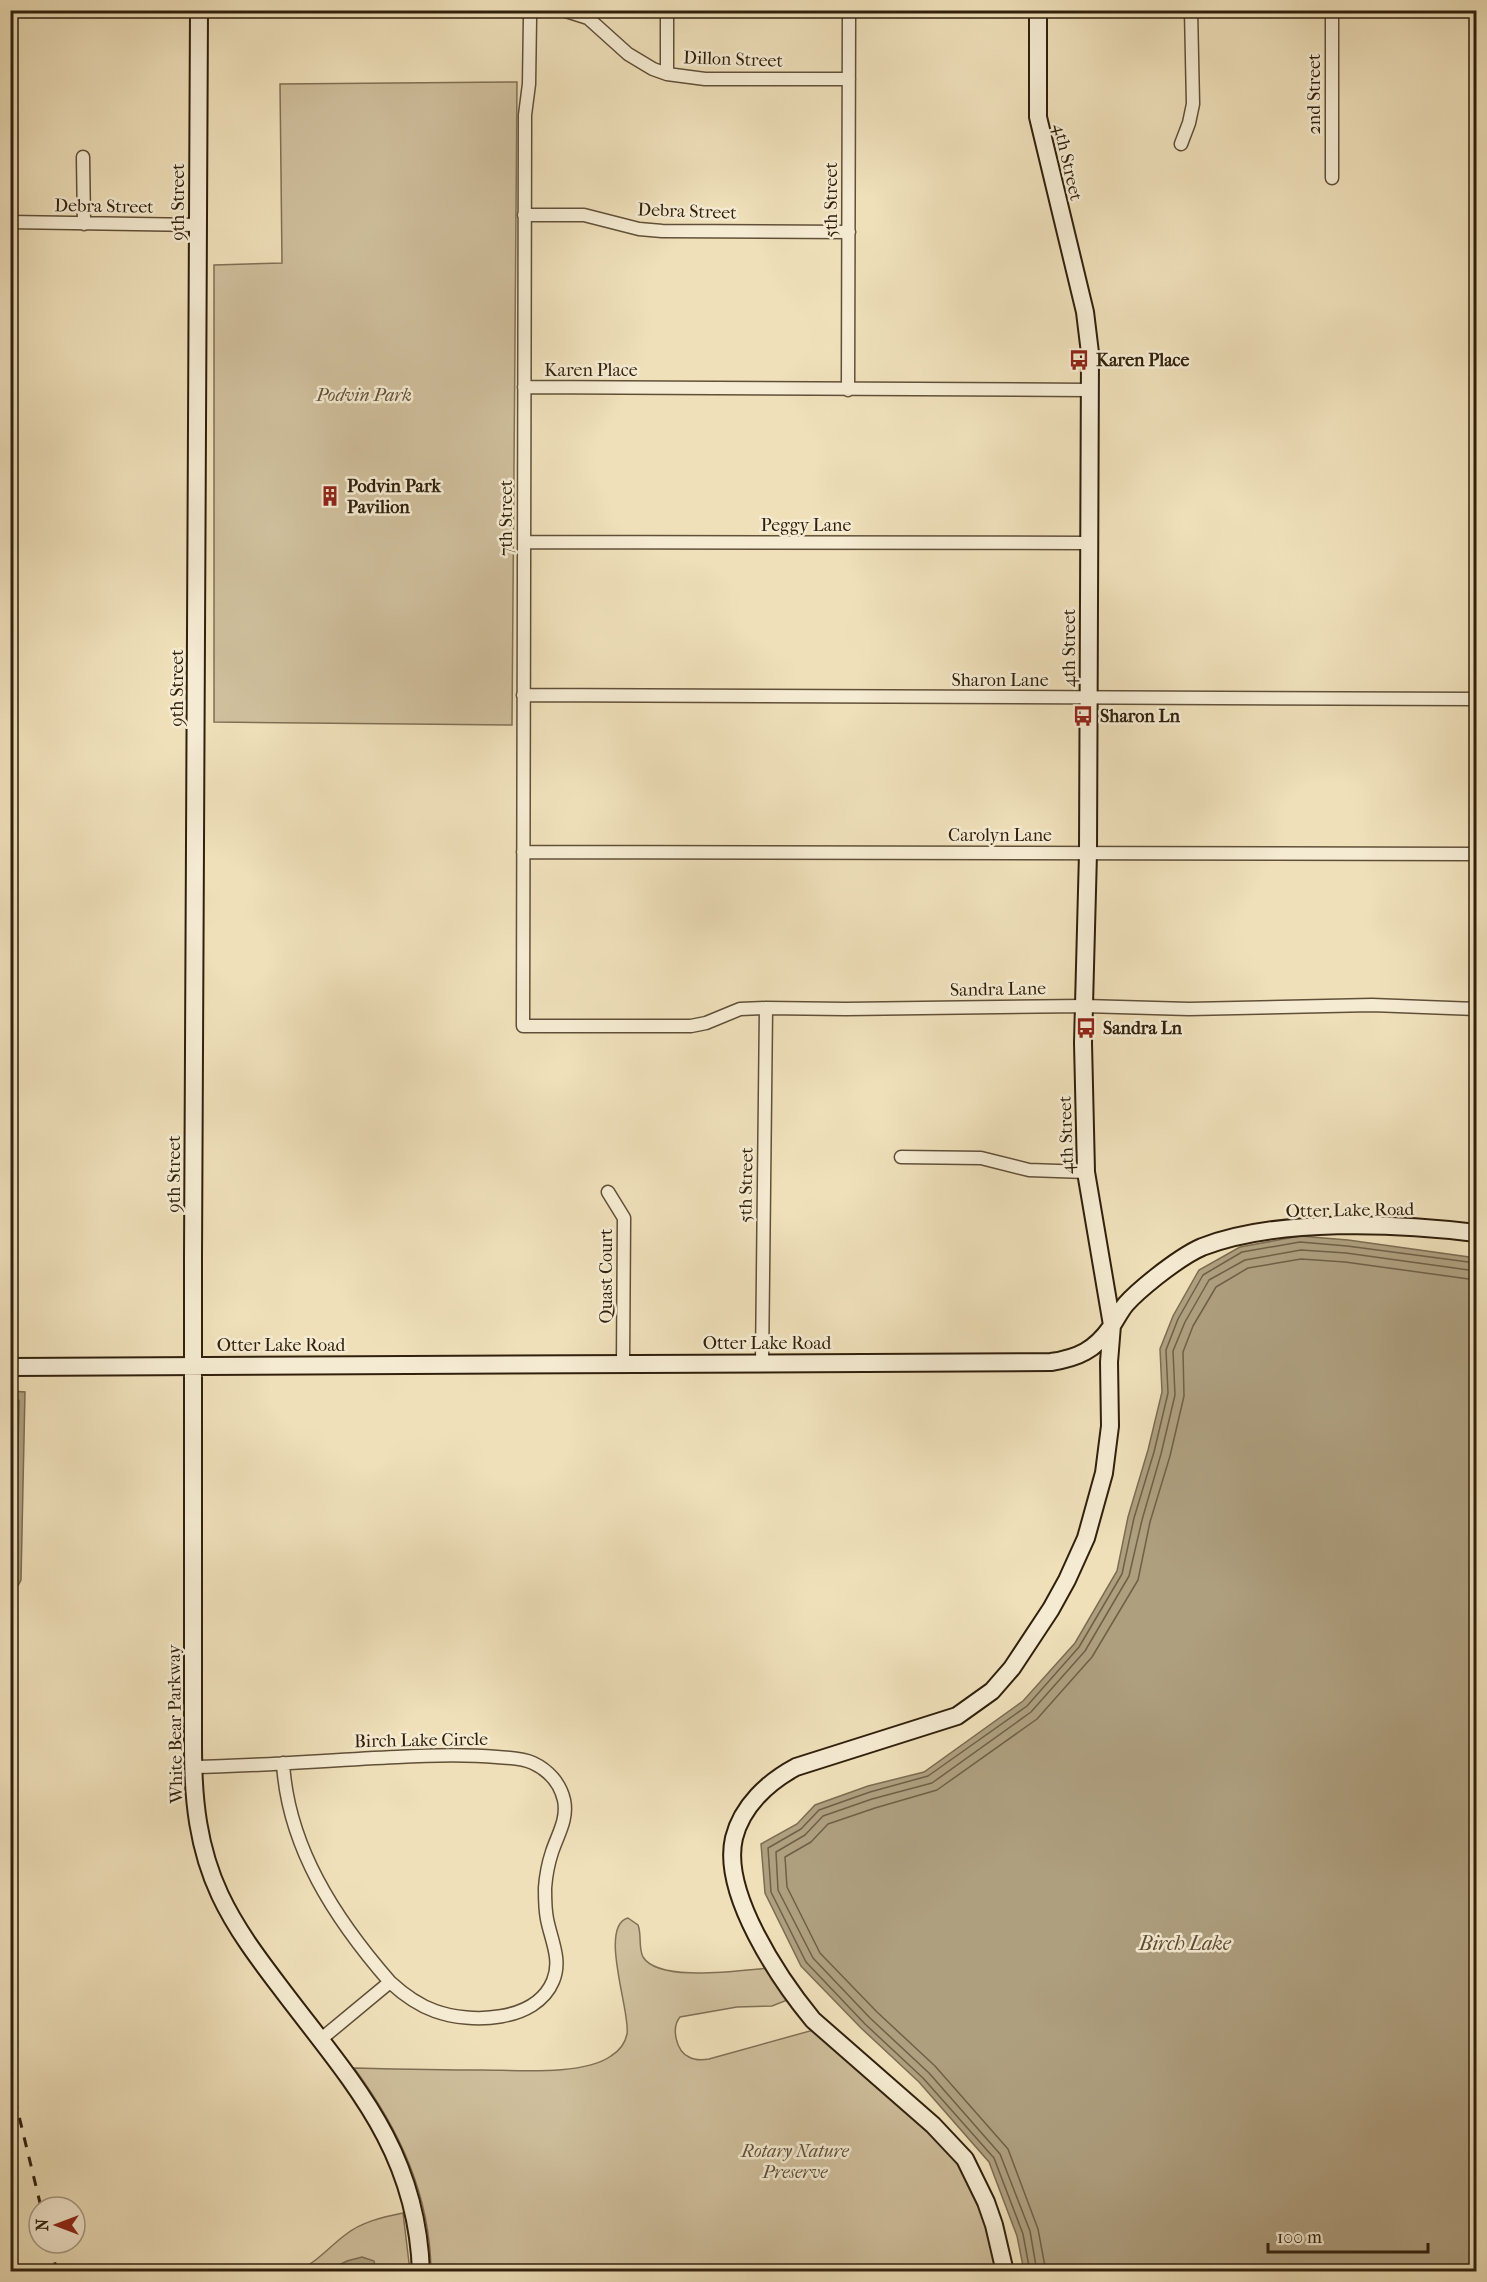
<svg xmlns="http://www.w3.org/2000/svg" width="1487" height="2282" viewBox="0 0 1487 2282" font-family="'IM FELL French Canon',serif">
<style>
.green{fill:#cfbf9c;stroke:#807054;stroke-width:1.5}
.water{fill:#ae9f7f;stroke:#7c6c51;stroke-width:1.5}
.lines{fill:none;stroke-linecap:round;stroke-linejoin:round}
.shore{stroke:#6f6046;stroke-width:1.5}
.street-casing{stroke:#605038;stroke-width:15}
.secondary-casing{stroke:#30200c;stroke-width:20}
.street{stroke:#f5ebd2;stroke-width:12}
.secondary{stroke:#f5ebd2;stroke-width:16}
.rail{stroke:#30200c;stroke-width:3;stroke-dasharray:10 10;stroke-linecap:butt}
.labels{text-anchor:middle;stroke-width:5;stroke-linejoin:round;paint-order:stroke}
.street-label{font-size:18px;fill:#30200c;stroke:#f5ebd2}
.poi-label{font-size:18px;font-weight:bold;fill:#30200c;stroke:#f5ebd2;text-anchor:start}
.park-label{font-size:18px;font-style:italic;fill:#605037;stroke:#f5ebd2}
.water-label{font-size:20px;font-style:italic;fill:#5c4c34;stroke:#f5ebd2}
</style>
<rect width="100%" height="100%" fill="#efe0ba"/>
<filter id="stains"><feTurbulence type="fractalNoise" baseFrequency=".00333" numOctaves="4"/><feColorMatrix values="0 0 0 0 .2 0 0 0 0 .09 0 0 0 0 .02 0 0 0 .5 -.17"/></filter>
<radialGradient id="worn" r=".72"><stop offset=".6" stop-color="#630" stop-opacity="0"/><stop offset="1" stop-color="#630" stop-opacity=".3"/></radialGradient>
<path class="green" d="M 517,82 L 512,725 L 214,722 L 214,265 L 282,263 L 280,84 Z
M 628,1918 L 638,1925 C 642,1935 638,1947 643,1957 C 659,1983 741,1970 769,1968 L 790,1999 L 772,2006 L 737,2007 L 680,2017 C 671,2028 676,2051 689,2057 C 696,2061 703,2060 709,2059 L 817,2029 L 930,2132 L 956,2161 L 978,2199 L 1000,2271 L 431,2271 C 430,2194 399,2129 354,2068 C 396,2069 439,2070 481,2070 C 516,2070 583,2076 611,2056 C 619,2051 625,2044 627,2034 C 631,2013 598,1926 628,1918 Z
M 403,2213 L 410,2271 L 376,2271 L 377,2267 L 330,2269 L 327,2271 L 296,2272 C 316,2263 328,2248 345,2235 C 361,2222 383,2217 403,2213 Z"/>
<path class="water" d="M 1300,1236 L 1348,1240 L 1476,1258 L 1476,2271 L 1024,2271 L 1017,2236 L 989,2162 L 919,2082 L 861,2028 L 801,1966 L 765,1893 L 761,1844 L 797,1824 L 815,1805 L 868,1786 L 924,1772 L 1023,1701 L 1075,1643 L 1117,1571 L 1128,1517 L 1148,1450 L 1162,1392 L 1160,1349 L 1173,1316 L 1199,1270 L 1240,1247 Z
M 11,1391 L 25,1392 L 21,1580 L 11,1599 Z
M 362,2257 L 374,2261 L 376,2271 L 327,2271 L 347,2261 Z"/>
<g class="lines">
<path class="shore" d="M 10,1397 L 17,1398 L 19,1401 L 15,1578 L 10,1586
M 1030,2272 L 1023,2234 L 994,2158 L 923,2078 L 865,2024 L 806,1962 L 771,1892 L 768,1848 L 801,1829 L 819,1810 L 870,1792 L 928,1776 L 1027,1706 L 1079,1647 L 1122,1574 L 1134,1518 L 1154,1452 L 1168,1393 L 1166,1350 L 1178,1319 L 1203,1275 L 1242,1252 L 1300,1242 L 1347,1246 L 1476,1263
M 1037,2272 L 1030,2231 L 1000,2154 L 929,2073 L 870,2018 L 813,1958 L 778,1890 L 776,1852 L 805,1835 L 823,1816 L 872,1799 L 932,1783 L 1031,1712 L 1085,1651 L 1129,1576 L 1142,1520 L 1161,1454 L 1175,1395 L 1173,1351 L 1185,1322 L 1209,1280 L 1245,1260 L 1301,1250 L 1346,1253 L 1476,1271
M 1046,2272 L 1038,2229 L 1008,2149 L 935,2066 L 877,2012 L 820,1953 L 787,1887 L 785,1857 L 811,1842 L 828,1824 L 875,1808 L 937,1790 L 1037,1719 L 1092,1657 L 1138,1580 L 1150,1522 L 1170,1456 L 1184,1396 L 1183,1352 L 1193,1326 L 1216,1287 L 1248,1268 L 1301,1259 L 1345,1262 L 1476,1280"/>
<g class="street-casing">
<path id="street" d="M 527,10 L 530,18 L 529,84 L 525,115 L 523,1026 L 691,1026 L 706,1023 L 740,1009 L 766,1008 L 846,1009 L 1084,1006 L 1189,1009 L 1372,1005 L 1476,1009
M 563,10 L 588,18 L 628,54 L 653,69 L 667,74 L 705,79 L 849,79
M 667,74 L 667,10
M 1181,144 L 1189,123 L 1193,104 L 1191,10
M 83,157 L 84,224
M 1332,178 L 1332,10
M 524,215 L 584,215 L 639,229 L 662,231 L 849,232
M 10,222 L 198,225
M 524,387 L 1090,390
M 848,390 L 849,10
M 524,542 L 1089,543
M 523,695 L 1476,699
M 523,852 L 1476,854
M 901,1157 L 981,1158 L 1029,1170 L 1086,1172
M 608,1192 L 624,1218 L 623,1364
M 762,1363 L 766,1008
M 283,1763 C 288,1847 335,1919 390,1982 L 320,2040
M 193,1767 C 261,1766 329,1760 397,1757 C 431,1755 464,1754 497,1757 C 509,1758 522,1758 533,1763 C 548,1770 560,1783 564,1800 C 568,1819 558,1834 552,1852 C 548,1864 546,1875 545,1888 C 545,1898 545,1909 547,1919 C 551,1940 562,1960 553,1981 C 536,2022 471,2024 435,2011 C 418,2005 403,1994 390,1982"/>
</g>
<g class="secondary-casing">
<path id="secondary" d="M 199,10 L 193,1258 L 193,1748 C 193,1800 198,1848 220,1895 C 236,1929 258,1958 280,1987 C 350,2080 417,2148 421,2272
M 10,1367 L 1051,1362 C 1078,1358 1095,1350 1111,1327 C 1116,1320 1120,1311 1126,1304 C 1134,1295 1146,1285 1156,1277 C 1170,1266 1186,1254 1202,1247 C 1277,1218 1397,1223 1476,1233
M 1005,2272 L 994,2225 L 986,2202 L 965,2159 L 933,2125 L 813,2020 C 780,1980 721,1893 734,1838 C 742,1806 768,1782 796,1767 L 957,1716 L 992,1691 L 1012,1668 L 1051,1609 L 1067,1580 L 1086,1538 L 1104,1473 L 1110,1426 L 1109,1362 L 1112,1325 L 1086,1172 L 1083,1043 L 1088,853 L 1090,353 L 1085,312 L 1038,117 L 1038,10"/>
</g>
<use href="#street" class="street"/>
<use href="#secondary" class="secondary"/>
<path class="rail" d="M 10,2079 L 41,2207
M 50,2243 L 57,2272"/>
</g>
<defs>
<g id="bus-bare" transform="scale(1.62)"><path d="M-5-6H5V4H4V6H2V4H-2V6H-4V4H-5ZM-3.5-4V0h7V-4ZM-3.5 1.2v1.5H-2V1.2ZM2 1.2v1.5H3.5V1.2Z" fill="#8f2418" stroke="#f5ebd2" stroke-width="2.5" paint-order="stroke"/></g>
<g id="building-bare" transform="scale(1.62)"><path d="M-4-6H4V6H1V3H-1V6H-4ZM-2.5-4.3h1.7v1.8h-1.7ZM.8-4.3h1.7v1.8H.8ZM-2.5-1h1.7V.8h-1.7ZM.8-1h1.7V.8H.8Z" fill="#8f2418" stroke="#f5ebd2" stroke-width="2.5" paint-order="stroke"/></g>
</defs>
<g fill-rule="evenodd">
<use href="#bus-bare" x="1079" y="360"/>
<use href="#building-bare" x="330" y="496"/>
<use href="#bus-bare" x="1083" y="716"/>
<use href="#bus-bare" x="1086" y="1028"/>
</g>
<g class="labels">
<g class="street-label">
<text transform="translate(733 59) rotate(2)" y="6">Dillon Street</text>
<text transform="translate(1314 94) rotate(-90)" y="6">2nd Street</text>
<text transform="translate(1068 162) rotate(77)" y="6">4th Street</text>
<text transform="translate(831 200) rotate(-90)" y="6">5th Street</text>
<text transform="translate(178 202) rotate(-90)" y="6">9th Street</text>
<text transform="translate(104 206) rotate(1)" y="6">Debra Street</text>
<text transform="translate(687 211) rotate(2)" y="6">Debra Street</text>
<text x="591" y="376">Karen Place</text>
<text transform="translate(506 518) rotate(-90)" y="6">7th Street</text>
<text x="806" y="531">Peggy Lane</text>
<text transform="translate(1069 648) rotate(-90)" y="6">4th Street</text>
<text x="1000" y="686">Sharon Lane</text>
<text transform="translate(177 688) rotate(-90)" y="6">9th Street</text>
<text x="1000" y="841">Carolyn Lane</text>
<text transform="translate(998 989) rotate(-1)" y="6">Sandra Lane</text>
<text transform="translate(1066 1135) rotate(-92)" y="6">4th Street</text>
<text transform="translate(174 1174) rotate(-90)" y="6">9th Street</text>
<text transform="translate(746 1185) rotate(-89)" y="6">5th Street</text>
<text transform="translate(1350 1210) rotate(-1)" y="6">Otter Lake Road</text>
<text transform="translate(606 1276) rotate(-90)" y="6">Quast Court</text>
<text x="767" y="1349">Otter Lake Road</text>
<text x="281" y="1351">Otter Lake Road</text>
<text transform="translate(175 1724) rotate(-91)" y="6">White Bear Parkway</text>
<text transform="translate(421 1740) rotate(-1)" y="6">Birch Lake Circle</text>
</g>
<g class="poi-label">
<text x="1096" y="366">Karen Place</text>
<text x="347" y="492">Podvin Park<tspan x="347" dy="21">Pavilion</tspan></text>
<text x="1100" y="722">Sharon Ln</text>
<text x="1103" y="1034">Sandra Ln</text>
</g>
<g class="park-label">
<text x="364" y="401">Podvin Park</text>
<text x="795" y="2157">Rotary Nature<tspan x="795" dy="21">Preserve</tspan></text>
</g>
<g class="water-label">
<text x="1185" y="1950">Birch Lake</text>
</g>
</g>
<rect width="1487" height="2282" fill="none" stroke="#efe0ba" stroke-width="36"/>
<rect x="12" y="12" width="1463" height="2258" fill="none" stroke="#30200c" stroke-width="3"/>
<rect x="18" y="18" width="1451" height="2246" fill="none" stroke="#30200c" stroke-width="1.5"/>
<g transform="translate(57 2225) rotate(270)"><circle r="28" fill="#f5ebd2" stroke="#a69a83" stroke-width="1.5"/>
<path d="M0-4.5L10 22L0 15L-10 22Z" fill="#8f2418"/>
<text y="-9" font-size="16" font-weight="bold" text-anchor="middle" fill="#30200c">N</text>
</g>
<path d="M1268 2243v9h160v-9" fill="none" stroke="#30200c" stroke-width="3"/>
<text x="1277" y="2243" font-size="18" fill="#30200c" stroke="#f5ebd2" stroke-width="4.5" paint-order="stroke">100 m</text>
<rect width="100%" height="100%" filter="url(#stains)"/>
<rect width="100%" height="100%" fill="url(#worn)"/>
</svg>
